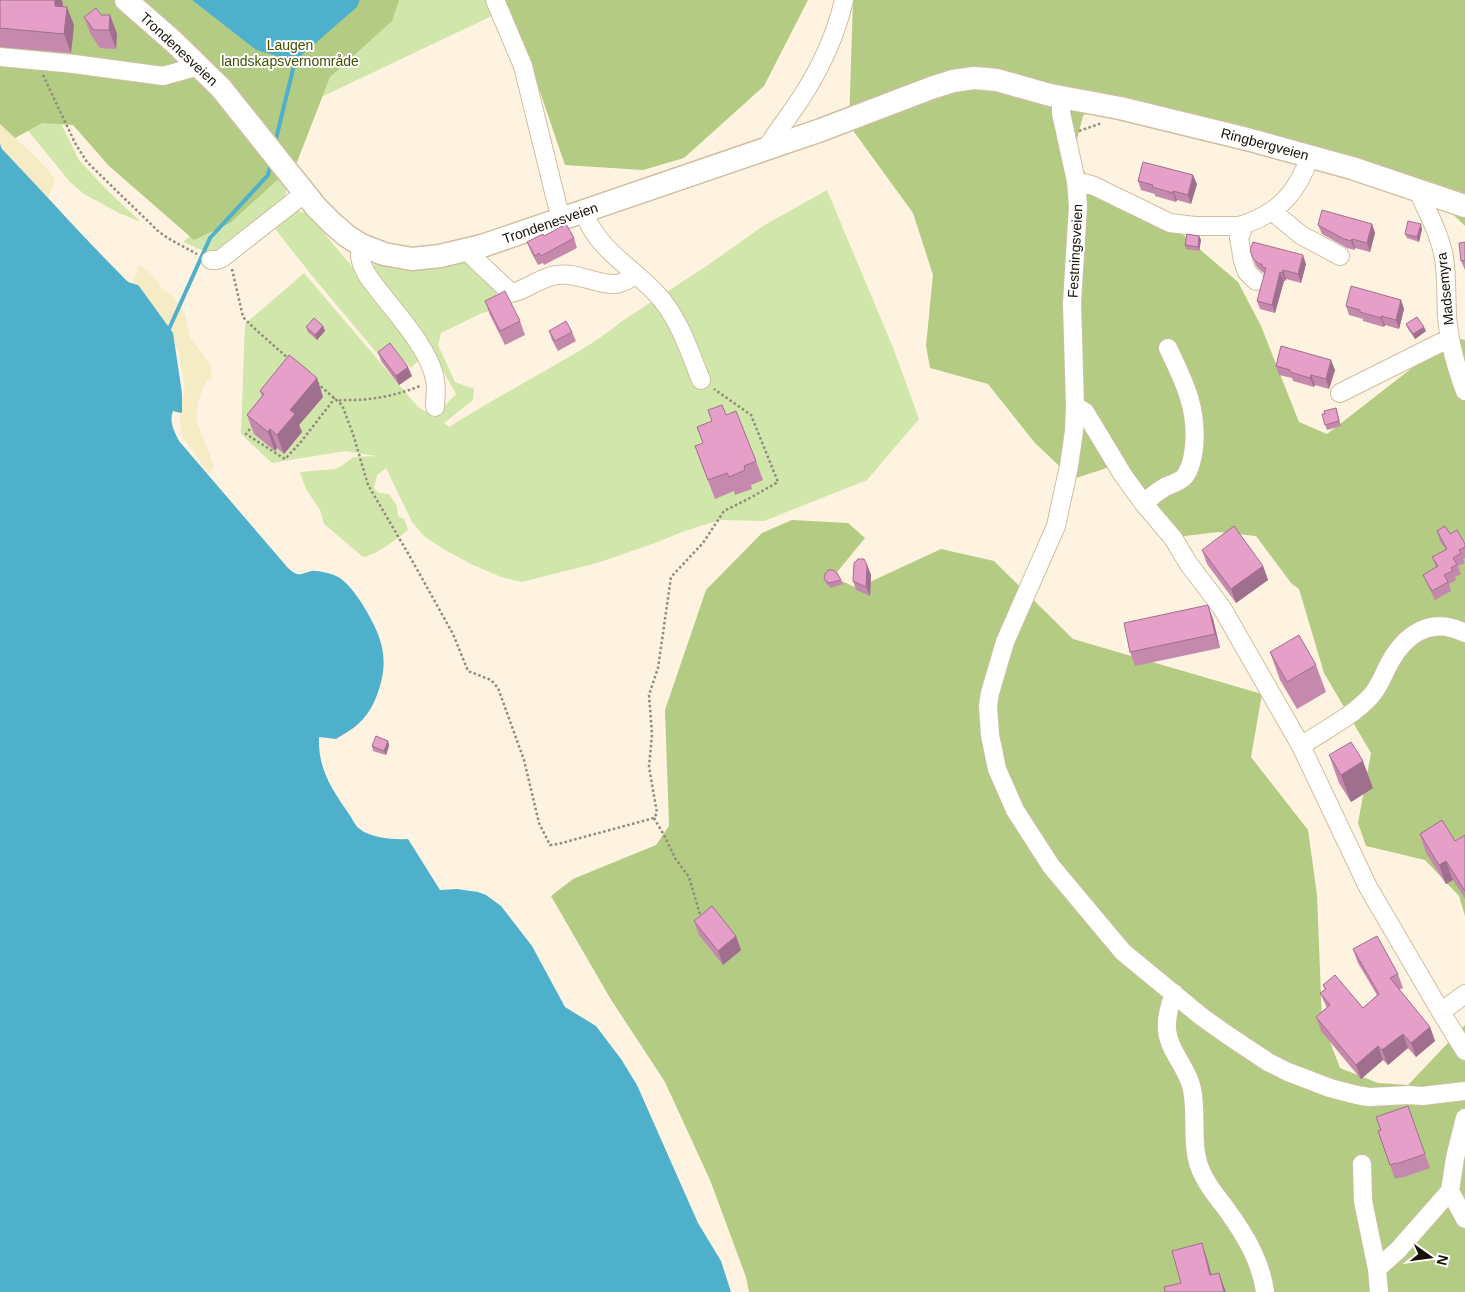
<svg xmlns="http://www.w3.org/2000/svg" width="1465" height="1292" viewBox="0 0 1465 1292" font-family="Arial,sans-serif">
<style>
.green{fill:#d1e6aa}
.forest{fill:#b3cb83}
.sand{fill:#f5ebc5}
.water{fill:#4fb0cc}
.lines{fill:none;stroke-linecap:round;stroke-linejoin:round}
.stream{stroke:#4fb0cc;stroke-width:4}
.minor-casing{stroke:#cfbfa0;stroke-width:20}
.major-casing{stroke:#cfbfa0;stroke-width:25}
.path{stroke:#928a7a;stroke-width:2.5;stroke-dasharray:2.5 2.5;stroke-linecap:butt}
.minor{stroke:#fff;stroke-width:18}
.major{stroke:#fff;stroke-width:22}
.wall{fill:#c589ad}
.shaded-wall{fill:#a06f8d}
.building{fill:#e59fc9;stroke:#a06f8d}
.labels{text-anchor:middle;stroke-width:4;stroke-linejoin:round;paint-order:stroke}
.park-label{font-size:14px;fill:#405400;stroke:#fff}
.street-label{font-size:14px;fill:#161005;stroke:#fff}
</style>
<rect width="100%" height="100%" fill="#fef3e0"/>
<path class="green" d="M 152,0 L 490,0 L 496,14 L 277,118 Z
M 47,95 L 79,160 L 107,190 L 141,222 L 119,213 L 84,194 L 70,182 L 29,132 L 8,115 Z
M 274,168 C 282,180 290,185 284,200 L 213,255 L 183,242 Z
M 827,190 L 894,350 L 919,419 L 867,480 L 764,521 L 720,520 L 682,532 L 655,543 L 597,563 L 522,582 L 501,577 L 473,565 L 445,550 L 425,537 L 412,522 L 386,468 L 377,475 L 374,488 L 379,493 L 389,494 L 397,506 L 398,516 L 404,519 L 408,530 C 396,539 377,555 363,557 L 324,524 L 320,510 L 306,489 L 300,472 L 335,469 L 343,465 L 353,457 L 377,456 L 345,451 L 272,463 L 241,434 L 245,324 L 304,273 L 418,407 L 434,417 L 456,394 L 430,348 L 411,368 L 394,350 L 381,358 L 309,272 L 276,230 L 278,224 L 297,210 L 309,215 L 359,275 L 377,263 L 393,267 L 460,261 L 467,262 L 497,292 L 491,311 L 482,313 L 441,333 L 438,345 L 455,382 L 474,389 L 473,400 L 444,423 L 449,427 C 486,404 524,383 562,361 C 583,349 603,337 622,321 L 708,265 L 763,226 Z"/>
<path class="forest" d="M 0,0 L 192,0 L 256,50 L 357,7 L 360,0 L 399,0 L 392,21 L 330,77 L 297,162 L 230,223 L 194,240 L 109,166 L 73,125 L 42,123 L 1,146 L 0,144 Z
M 502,0 L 808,0 L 764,86 L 684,158 L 643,170 L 565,165 L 536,80 Z
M 853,0 L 1465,0 L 1465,226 L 1415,177 L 1102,101 L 1083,116 L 1073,155 L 1100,194 L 1182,234 L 1238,282 L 1261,326 L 1299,422 L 1327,434 L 1452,337 L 1465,340 L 1465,916 L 1459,896 L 1425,860 L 1366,846 L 1358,823 L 1371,753 L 1324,673 L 1299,589 L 1291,583 L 1256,536 L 1219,532 L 1176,537 L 1119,464 L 1073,479 L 1035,443 L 988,384 L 930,368 L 926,346 L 933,275 L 913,213 L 849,125 Z
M 792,520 L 848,523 L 865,538 L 833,577 L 857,588 L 941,549 L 994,561 L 1073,639 L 1262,694 L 1251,757 L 1308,830 L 1317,895 L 1322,1021 L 1340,1068 L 1378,1083 L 1408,1085 L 1465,1025 L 1465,1292 L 749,1292 L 746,1277 L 710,1180 L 665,1082 L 610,998 L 551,896 L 573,879 L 656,845 L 669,826 L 665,710 L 706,590 L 762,533 Z"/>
<path class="sand" d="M 0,124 L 40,161 L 55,179 L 48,199 L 0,151 Z
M 139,264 L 151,274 L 162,288 L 172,296 L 185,314 L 190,337 L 210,364 L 212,379 L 206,381 L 198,402 L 196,419 L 214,467 L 209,474 L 183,437 L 179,415 L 185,388 L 178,349 L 157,311 L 132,287 Z"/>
<path class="water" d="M 192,0 L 360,0 L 357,7 L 295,61 L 256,50 Z
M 0,144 L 2,149 C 44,193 84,238 127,281 C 131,284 135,283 139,286 L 173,333 L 182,393 L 182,412 L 181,413 L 173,411 C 169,421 174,431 179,441 L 288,568 C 300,578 299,574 312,571 C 315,570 334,574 338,577 C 348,582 361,601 367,612 C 384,641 389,663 377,695 C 373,706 367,716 358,724 C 352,730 343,734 336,739 L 319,737 C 318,769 331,788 349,814 C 352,818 355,826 360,829 C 370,838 395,840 408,839 L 440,890 L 457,889 L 478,892 L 486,895 L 501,906 L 532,946 L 565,1007 L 596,1026 L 621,1059 L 637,1085 L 698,1223 L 721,1261 L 731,1292 L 0,1292 Z"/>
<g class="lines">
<path class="stream" d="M 275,143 L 295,61
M 169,329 L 210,238 L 268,175 L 271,162"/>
<g class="minor-casing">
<path id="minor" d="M 495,0 L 523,66 L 557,204 L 562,218
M 0,57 L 74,64 L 163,76 L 199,66
M 1061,97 L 1061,113 L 1076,181 L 1078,206 L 1072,303 L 1075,406 L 1074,431 L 1069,466 L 1056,526 L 1005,642 L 990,693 L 988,706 L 990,735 L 997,769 L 1015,810 L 1051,866 L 1123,952 L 1202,1017 L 1226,1034 L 1268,1062 L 1288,1072 L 1330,1088 L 1357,1095 L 1369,1097 L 1409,1095 L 1422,1096 L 1465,1091
M 766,149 C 777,131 790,115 801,98 C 820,69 836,34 844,0
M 1076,181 L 1094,186 L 1170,223 L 1195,226 L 1239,226 L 1245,224
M 1418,190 C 1427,212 1440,234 1444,258 C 1447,277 1446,297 1447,316 C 1449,342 1456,367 1465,391
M 584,211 C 595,250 638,270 662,300 C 681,324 690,353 701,380
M 1272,211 L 1301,235 L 1340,256
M 361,245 C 361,248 360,253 360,256 C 362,272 374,284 383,296 C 400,318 431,352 435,380 C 437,389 435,398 435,407
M 467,250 L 477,261 L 511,293 C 527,290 540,277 557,275 C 578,272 596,285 615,284 C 622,284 630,278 636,275
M 211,260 L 217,260 L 222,258 L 305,193
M 1256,281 L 1247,272 L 1243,261 L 1239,238 L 1245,224 C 1280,212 1298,191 1310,156
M 1340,393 L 1450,338
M 1075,406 L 1085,412 L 1123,475 L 1144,504 L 1173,538 L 1188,563 L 1222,608 L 1301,746 L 1368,887 L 1441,1012 L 1465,1051
M 1144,504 C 1150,497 1157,492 1165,487 C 1172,484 1180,482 1185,476 C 1191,468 1193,457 1194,447 C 1198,409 1184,381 1168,348
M 1301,746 C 1324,730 1350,718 1370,697 C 1379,688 1383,675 1389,664 C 1405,634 1431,616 1465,633
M 1174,993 C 1170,1005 1166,1017 1167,1030 C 1169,1052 1188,1068 1192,1089 C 1198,1118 1189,1148 1203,1175 C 1209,1188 1219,1199 1227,1210 C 1245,1235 1261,1261 1265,1292
M 1441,1012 L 1465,994
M 1362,1164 L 1363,1201 L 1377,1269 L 1379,1292
M 1450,1191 L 1465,1219
M 1377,1269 L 1398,1250 L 1450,1191 L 1455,1158 L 1465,1118"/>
</g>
<g class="major-casing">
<path id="major" d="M 126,0 L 174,42 L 221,88 L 316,207 L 334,225 L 347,236 L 361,245 L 384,254 L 412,259 L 440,256 L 482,246 L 821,130 L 931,88 L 953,81 L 974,78 L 997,80 L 1050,95 L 1120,108 L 1247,139 L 1352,168 L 1465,206"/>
</g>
<path class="path" d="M 43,75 L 75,143 L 87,162 L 159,232 L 171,240 L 197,254
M 1079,131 L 1102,123
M 232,269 L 243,317 L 255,329 L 290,360
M 317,383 L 342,405 L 353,434 L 368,485 L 409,555 L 453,634 L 468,671 L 491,680 L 498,688 L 524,760 L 539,823 L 550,845 L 558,844 L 654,818 L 657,813 L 649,767 L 652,734 L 649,695 L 658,668 L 671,577 L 703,543 L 724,511 L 750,498 L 778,482 L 751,415 L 714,389
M 339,401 L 341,400 C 369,401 395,396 420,386
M 253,425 L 246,434 L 285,459 L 300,443 L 335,398
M 654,818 L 664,835 L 675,858 L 689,877 L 701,918"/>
<use href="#minor" class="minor"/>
<use href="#major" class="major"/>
</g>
<path class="wall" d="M 0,0 L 63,4 L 63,6 L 74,25 L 71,53 L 0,47 Z
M 101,15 L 110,15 L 117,34 L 116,49 L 100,48 L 91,35 L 84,17 Z
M 1138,181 L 1197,184 L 1191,204 L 1177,200 L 1176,202 L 1155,196 L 1155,194 L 1141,190 Z
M 1372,224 L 1375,233 L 1370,252 L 1355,248 L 1355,250 L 1347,248 L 1322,234 L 1318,225 Z
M 1422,229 L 1419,242 L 1407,238 L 1405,234 Z
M 544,236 L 574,238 L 577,248 L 544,265 L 543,263 L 538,265 L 531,252 L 527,242 Z
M 1199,236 L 1201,240 L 1199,251 L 1186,249 L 1185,245 Z
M 1465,242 L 1465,270 L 1461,261 Z
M 1250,250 L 1306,264 L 1301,283 L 1286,279 L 1285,281 L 1284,281 L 1275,313 L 1260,309 L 1257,301 L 1265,275 L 1264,273 L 1262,272 L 1256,266 Z
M 1401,300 L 1404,309 L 1399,329 L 1385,325 L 1384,327 L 1363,321 L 1363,319 L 1349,315 L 1346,306 Z
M 485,301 L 520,321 L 525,335 L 505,345 L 490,315 Z
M 1406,324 L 1426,331 L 1415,339 L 1408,329 Z
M 323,326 L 325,331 L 317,340 L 308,332 L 306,327 Z
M 549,331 L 572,332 L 576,341 L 558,351 L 552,340 Z
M 378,352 L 412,376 L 399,385 L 381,361 Z
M 1276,366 L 1335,370 L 1329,389 L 1315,385 L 1314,387 L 1293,381 L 1292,378 L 1279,375 Z
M 317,378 L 323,397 L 299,425 L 302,432 L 284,454 L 277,448 L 275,451 L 254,434 L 247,415 L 262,396 L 260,391 Z
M 1336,408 L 1341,426 L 1327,430 L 1325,425 Z
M 726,415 L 756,461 L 763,480 L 751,485 L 752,489 L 735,495 L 734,491 L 715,499 L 695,446 L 703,443 L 697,427 Z
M 1437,531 L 1450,534 L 1465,544 L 1465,558 L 1463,559 L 1465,563 L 1458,566 L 1461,574 L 1455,577 L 1456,580 L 1449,584 L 1451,591 L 1435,600 L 1427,584 L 1423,575 L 1436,567 L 1432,557 L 1446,550 L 1440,541 Z
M 1202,550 L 1263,566 L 1268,580 L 1236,603 L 1207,564 Z
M 867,565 L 871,575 L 870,596 L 856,590 L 853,581 Z
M 824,579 L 841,580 L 843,584 L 831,588 L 826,583 Z
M 1213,619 L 1220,648 L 1135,666 L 1130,652 Z
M 1270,652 L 1316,665 L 1326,692 L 1297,709 L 1280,680 Z
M 388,741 L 389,746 L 386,755 L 373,751 L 372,746 Z
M 1329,755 L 1373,788 L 1351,802 L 1339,783 Z
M 1420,834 L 1455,841 L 1465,835 L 1465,899 L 1453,880 L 1446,884 L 1426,853 Z
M 694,921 L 736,936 L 741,950 L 723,965 L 699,935 Z
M 1353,949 L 1398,974 L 1403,988 L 1399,990 L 1430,1027 L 1435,1041 L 1416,1057 L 1408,1048 L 1388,1065 L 1383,1060 L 1361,1079 L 1321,1031 L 1316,1017 L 1327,1008 L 1320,993 L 1325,990 L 1323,985 L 1363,1008 L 1377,995 L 1358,963 Z
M 1408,1106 L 1430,1168 L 1401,1178 L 1401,1177 L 1395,1179 L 1378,1131 L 1381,1130 Z"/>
<path class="shaded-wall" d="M 55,0 L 62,0 L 63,4 L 62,24 L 55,6 Z
M 67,7 L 74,25 L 71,53 L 64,34 Z
M 110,15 L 117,34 L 116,49 L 109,30 Z
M 1193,175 L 1197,184 L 1191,204 L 1188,195 Z
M 1173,191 L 1177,200 L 1176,202 L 1173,193 Z
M 1372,224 L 1375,233 L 1370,252 L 1367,243 Z
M 1421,224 L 1422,229 L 1419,242 L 1417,237 Z
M 1199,236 L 1201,240 L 1199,251 L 1198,247 Z
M 1352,239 L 1355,248 L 1355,250 L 1351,241 Z
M 1303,255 L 1306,264 L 1301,283 L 1298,274 Z
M 1283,270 L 1286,279 L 1285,281 L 1282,273 Z
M 1280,272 L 1284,281 L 1275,313 L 1272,305 Z
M 1401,300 L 1404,309 L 1399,329 L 1396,320 Z
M 1381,316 L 1385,325 L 1384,327 L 1381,318 Z
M 323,326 L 325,331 L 317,340 L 315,335 Z
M 1424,327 L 1426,331 L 1415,339 L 1413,334 Z
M 1331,360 L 1335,370 L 1329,389 L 1326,379 Z
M 408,367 L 412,376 L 399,385 L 396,376 Z
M 1311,375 L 1315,385 L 1314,387 L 1310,378 Z
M 317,378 L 323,397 L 299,425 L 302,432 L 284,454 L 277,435 L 290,410 Z
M 270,429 L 277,448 L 275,451 L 268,432 Z
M 867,565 L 871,575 L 870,596 L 866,587 Z
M 1263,566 L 1268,580 L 1236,603 L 1231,589 Z
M 1208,605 L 1213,619 L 1220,648 L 1215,634 Z
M 388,741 L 389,746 L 386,755 L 384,751 Z
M 1363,761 L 1373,788 L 1351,802 L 1341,775 Z
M 1446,861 L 1453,880 L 1446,884 L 1439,865 Z
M 736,936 L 741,950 L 723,965 L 718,951 Z
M 1430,1027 L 1435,1041 L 1416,1057 L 1411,1043 Z
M 1403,1034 L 1408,1048 L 1388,1065 L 1382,1050 Z
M 1378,1046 L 1383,1060 L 1361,1079 L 1356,1065 Z
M 1202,1243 L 1208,1262 L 1216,1292 L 1210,1275 Z
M 1219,1273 L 1226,1292 L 1224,1292 Z"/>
<path class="building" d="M 0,0 L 55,0 L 55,6 L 67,7 L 64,34 L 0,28 Z
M 96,8 L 101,15 L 110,15 L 109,30 L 94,30 L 84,17 Z
M 1143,162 L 1193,175 L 1188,195 L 1173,191 L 1173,193 L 1152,187 L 1153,185 L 1138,181 Z
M 1322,210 L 1372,224 L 1367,243 L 1352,239 L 1351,241 L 1344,239 L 1318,225 Z
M 1408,221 L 1421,224 L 1417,237 L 1405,234 Z
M 566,224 L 574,238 L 541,256 L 539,253 L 535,256 L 527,242 L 543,234 L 544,236 Z
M 1187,234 L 1199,236 L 1198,247 L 1185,245 Z
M 1253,242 L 1303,255 L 1298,274 L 1283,270 L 1282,273 L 1280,272 L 1272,305 L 1257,301 L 1266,268 L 1262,267 L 1262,264 L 1259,264 L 1253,258 L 1250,250 Z
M 1465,242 L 1465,260 L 1461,261 L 1459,243 Z
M 1351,286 L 1401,300 L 1396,320 L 1381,316 L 1381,318 L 1360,312 L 1360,310 L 1346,306 Z
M 505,291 L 520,321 L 500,331 L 485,301 Z
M 1417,317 L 1424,327 L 1413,334 L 1406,324 Z
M 314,318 L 323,326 L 315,335 L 306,327 Z
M 566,321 L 572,332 L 555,341 L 549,331 Z
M 390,343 L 408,367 L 396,376 L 378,352 Z
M 1281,346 L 1331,360 L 1326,379 L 1311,375 L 1310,378 L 1290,372 L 1290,370 L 1276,366 Z
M 289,355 L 303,366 L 317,378 L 290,410 L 295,414 L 277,435 L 270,429 L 268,432 L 247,415 L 264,394 L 260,391 Z
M 722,405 L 726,415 L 736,411 L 756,461 L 744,466 L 745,470 L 729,477 L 727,473 L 708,480 L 695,446 L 703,443 L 697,427 L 712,421 L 708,410 Z
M 1336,408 L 1339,421 L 1325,425 L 1322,414 L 1325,414 L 1324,411 Z
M 1234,526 L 1263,566 L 1231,589 L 1202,550 Z
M 1445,526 L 1450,534 L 1457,530 L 1465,544 L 1465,547 L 1459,550 L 1461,553 L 1453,558 L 1457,564 L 1451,568 L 1453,571 L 1444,575 L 1448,582 L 1432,591 L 1423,575 L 1438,566 L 1432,557 L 1447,549 L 1437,531 Z
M 858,559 L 864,559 L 867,565 L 866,587 L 853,581 L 854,563 Z
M 828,570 L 833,570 L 837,573 L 841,580 L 829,583 L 824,579 L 825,574 Z
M 1208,605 L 1215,634 L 1130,652 L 1124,623 Z
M 1299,635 L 1316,665 L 1287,682 L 1270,652 Z
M 376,736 L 388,741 L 384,751 L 372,746 Z
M 1351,742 L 1363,761 L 1341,775 L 1329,755 Z
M 1442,820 L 1455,841 L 1465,835 L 1465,891 L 1446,861 L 1439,865 L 1420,834 Z
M 712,906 L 736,936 L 718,951 L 694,921 Z
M 1377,936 L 1398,974 L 1390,978 L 1430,1027 L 1411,1043 L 1403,1034 L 1382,1050 L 1378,1046 L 1356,1065 L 1316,1017 L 1330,1005 L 1320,993 L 1326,989 L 1323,985 L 1335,975 L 1363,1008 L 1379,994 L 1353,949 Z
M 1408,1106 L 1425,1154 L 1396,1164 L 1396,1163 L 1390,1165 L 1378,1131 L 1381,1130 L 1376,1117 Z
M 1202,1243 L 1210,1275 L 1219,1273 L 1224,1292 L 1165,1292 L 1164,1287 L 1181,1283 L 1172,1251 Z"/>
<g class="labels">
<g class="park-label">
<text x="290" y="50">Laugen<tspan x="290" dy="16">landskapsvernområde</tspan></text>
</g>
<g class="street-label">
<text transform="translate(179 49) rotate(43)" y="5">Trondenesveien</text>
<text transform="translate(1265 144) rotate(15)" y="5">Ringbergveien</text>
<text transform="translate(550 223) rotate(-19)" y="5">Trondenesveien</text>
<text transform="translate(1075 251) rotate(-87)" y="5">Festningsveien</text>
<text transform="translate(1445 289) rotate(-96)" y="5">Madsemyra</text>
</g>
</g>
<g transform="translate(1430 1257) rotate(104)" stroke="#ffffff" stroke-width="4" paint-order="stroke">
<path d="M0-4L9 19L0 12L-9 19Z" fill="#161005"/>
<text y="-8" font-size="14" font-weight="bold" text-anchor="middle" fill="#161005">N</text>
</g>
</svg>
